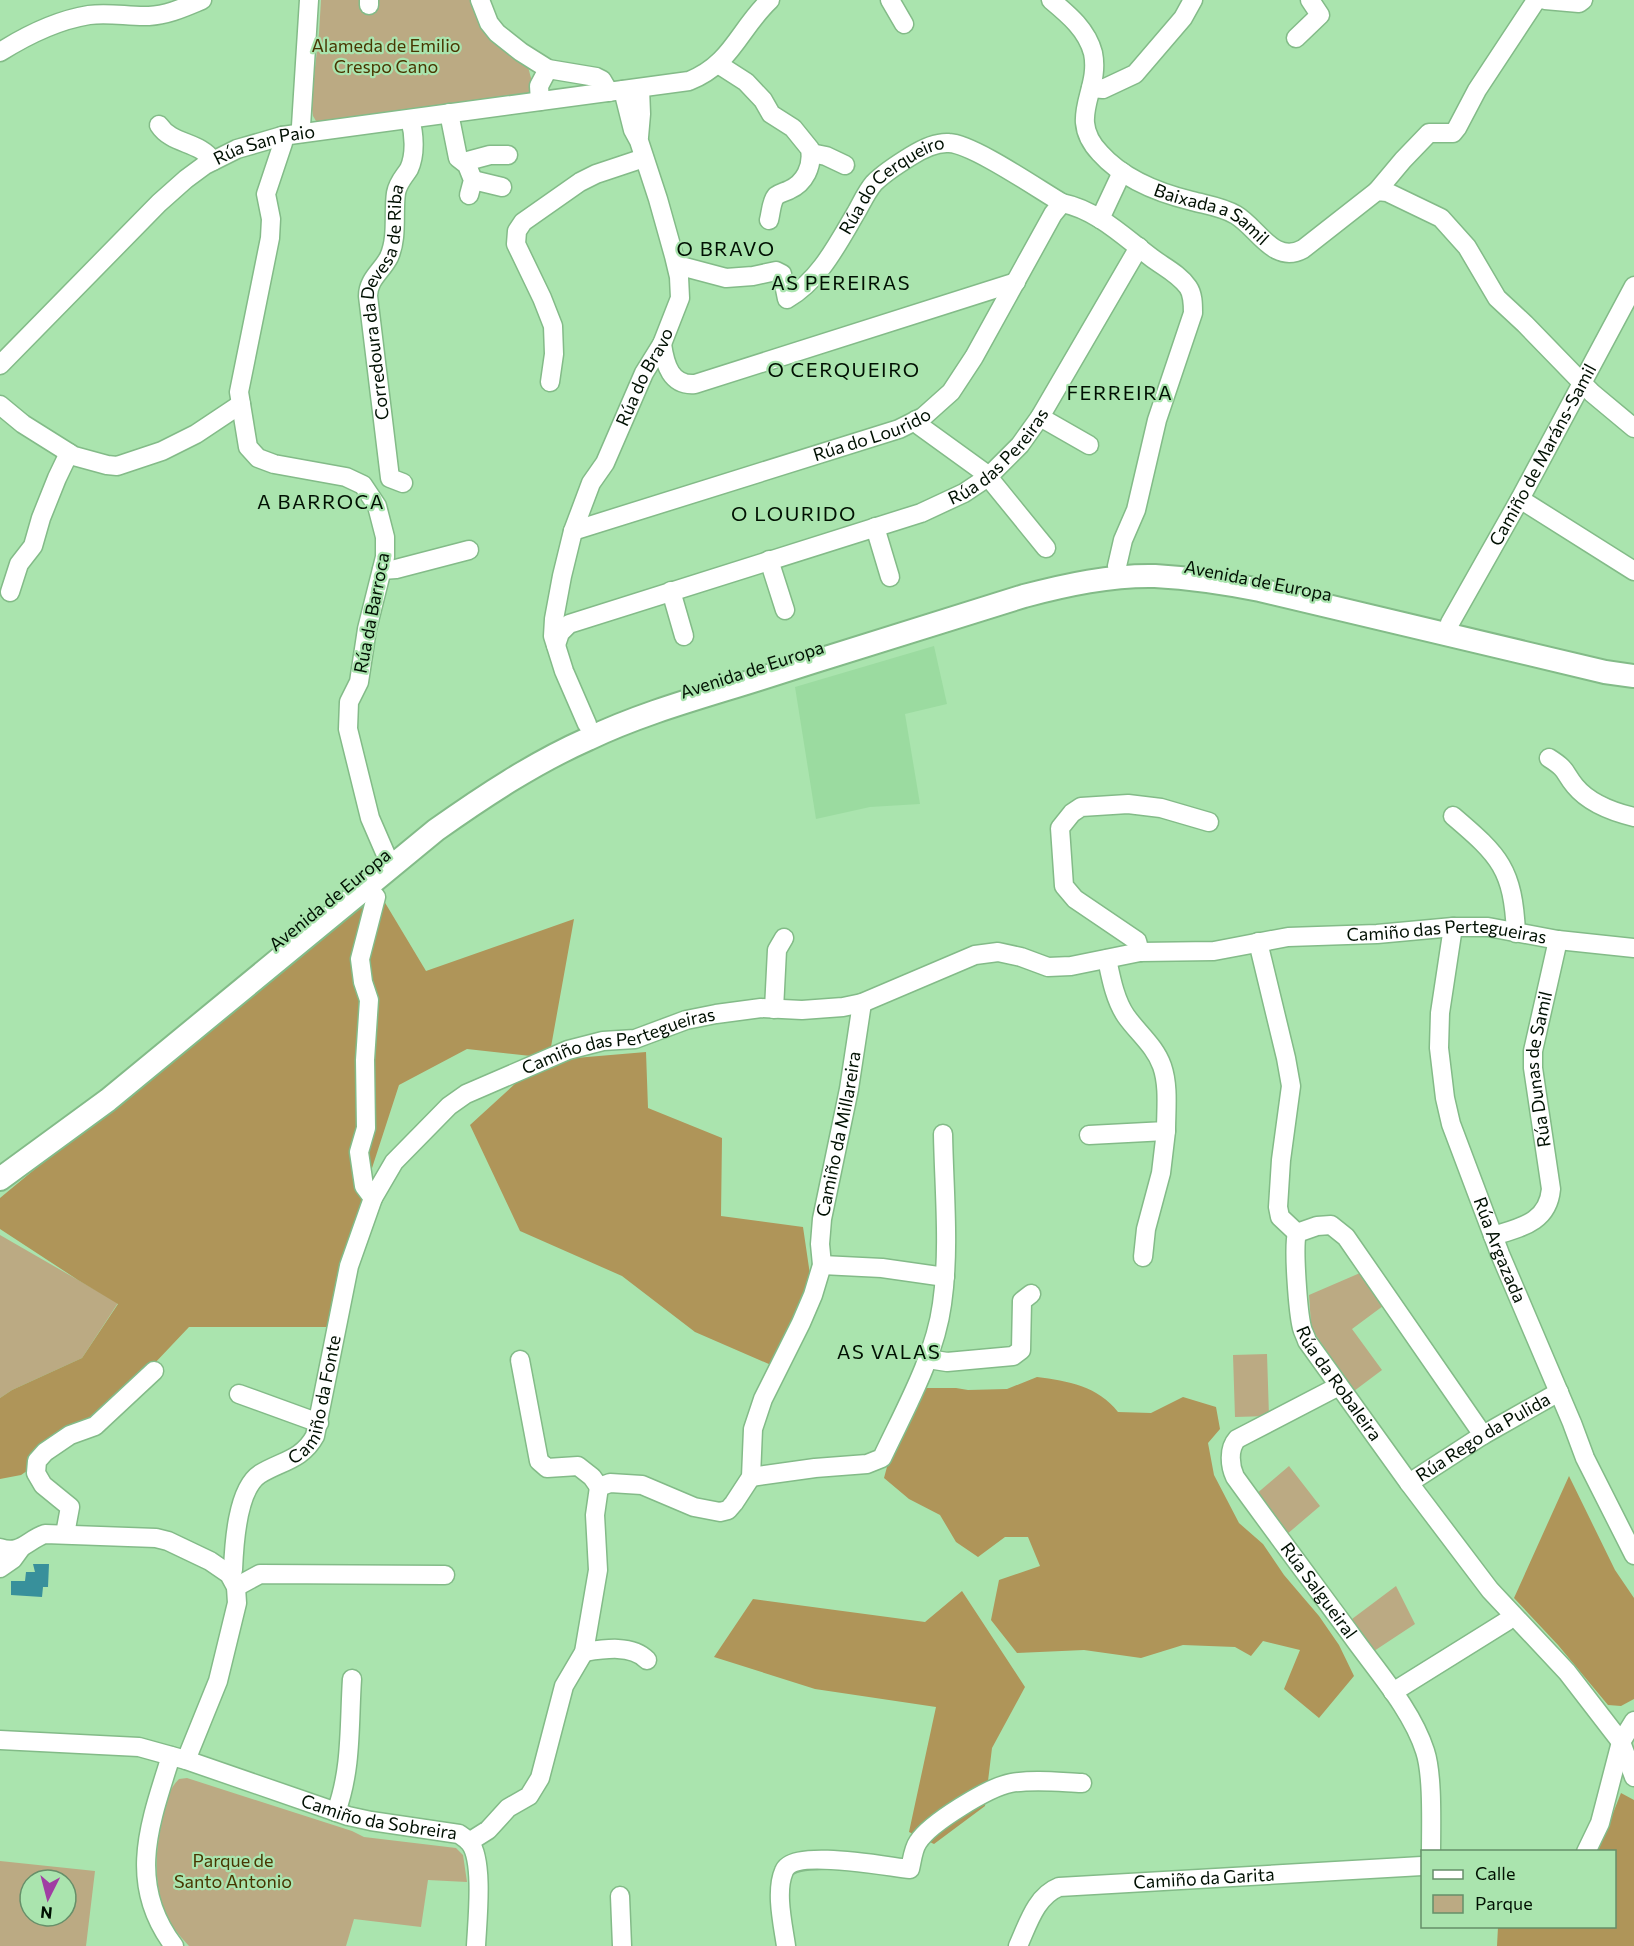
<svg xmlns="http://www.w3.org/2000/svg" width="1634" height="1946" viewBox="0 0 1634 1946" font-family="Commissioner,sans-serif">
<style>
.built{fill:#9bdba0}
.green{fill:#bbaa83;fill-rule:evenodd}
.forest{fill:#af9559}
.water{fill:#38909b}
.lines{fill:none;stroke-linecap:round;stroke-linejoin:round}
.minor-casing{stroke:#83bb88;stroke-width:21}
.major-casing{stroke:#83bb88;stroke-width:26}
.minor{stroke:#fff;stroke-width:18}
.major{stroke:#fff;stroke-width:22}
.labels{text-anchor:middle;stroke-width:4.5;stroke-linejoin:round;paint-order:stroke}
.park-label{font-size:18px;fill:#483602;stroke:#aae4ae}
.street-label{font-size:18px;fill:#001002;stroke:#aae4ae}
.neighbourhood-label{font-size:20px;letter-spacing:1.5px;fill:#001002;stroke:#aae4ae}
</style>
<rect width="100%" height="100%" fill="#aae4ae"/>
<path class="built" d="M 934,646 L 947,704 L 905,714 L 920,804 L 870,807 L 816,819 L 795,687 Z"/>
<path class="green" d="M 321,0 L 473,0 L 527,63 L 535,93 L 533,95 L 413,108 L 321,123 L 316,121 L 313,116 L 311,102 L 319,33 Z
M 0,1235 L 118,1303 L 82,1358 L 12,1390 L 0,1398 Z
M 1360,1273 L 1383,1306 L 1352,1329 L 1382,1370 L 1354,1391 L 1315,1334 L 1311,1324 L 1309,1295 Z
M 1267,1354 L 1269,1416 L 1235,1417 L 1233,1355 Z
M 1289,1466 L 1320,1506 L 1286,1535 L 1255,1495 Z
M 1396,1586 L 1415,1624 L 1371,1653 L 1348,1622 Z
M 187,1778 L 352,1831 L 364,1837 L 456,1848 L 463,1855 L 467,1882 L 428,1880 L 421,1927 L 354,1919 L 346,1946 L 189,1946 C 182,1938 174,1930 169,1920 C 152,1888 155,1850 163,1816 C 166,1803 169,1788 179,1779 Z
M 0,1861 L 95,1871 L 86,1946 L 0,1946 ZM 30,1880 L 66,1880 L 66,1916 L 30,1916 Z"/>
<path class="forest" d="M 381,896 L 426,971 L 574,919 L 549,1058 L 467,1049 L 399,1085 L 360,1205 L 333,1327 L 189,1327 L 99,1422 L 21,1475 L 0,1479 L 0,1398 L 12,1390 L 82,1358 L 118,1304 L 78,1280 L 0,1229 L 0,1198 L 326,928 Z
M 646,1052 L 648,1108 L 722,1138 L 721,1216 L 803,1227 L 813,1295 L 778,1368 L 695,1332 L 622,1276 L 520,1231 L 470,1125 L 540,1061 Z
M 1037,1377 C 1068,1381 1098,1386 1118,1412 L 1151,1413 L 1183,1397 L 1216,1407 L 1220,1429 L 1208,1443 L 1214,1475 L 1239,1523 L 1263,1544 L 1284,1575 L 1319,1616 L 1339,1645 L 1354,1676 L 1319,1718 L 1284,1689 L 1300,1650 L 1263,1641 L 1251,1656 L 1235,1647 L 1183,1645 L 1141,1658 L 1084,1650 L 1017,1653 L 991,1620 L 999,1580 L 1040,1566 L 1028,1537 L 1005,1537 L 978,1557 L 956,1542 L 940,1515 L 909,1499 L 884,1478 L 894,1441 L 921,1388 L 956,1388 L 968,1390 L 1007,1389 Z
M 1569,1476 L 1615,1570 L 1634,1598 L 1634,1699 L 1621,1706 L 1608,1705 L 1558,1645 L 1514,1598 Z
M 962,1591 L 1025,1687 L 992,1748 L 985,1806 L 934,1844 L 909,1832 L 936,1707 L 815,1689 L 714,1657 L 753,1599 L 925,1622 Z
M 1621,1793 L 1634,1800 L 1634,1946 L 1497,1946 L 1498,1927 L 1614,1926 L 1614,1852 L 1598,1851 Z"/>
<path class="water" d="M 33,1564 L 49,1564 L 48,1587 L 43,1587 L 42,1597 L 11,1595 L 11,1581 L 25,1581 L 26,1572 L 35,1572 Z"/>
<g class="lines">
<g class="minor-casing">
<g id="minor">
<path d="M 480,0 L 489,23 L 497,33 L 521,52 L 548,69 L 596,77 L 602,80 L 609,92"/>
<path d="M 890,0 L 904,24"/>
<path id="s1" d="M 1051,0 C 1069,15 1087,30 1093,53 C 1101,92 1066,117 1100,153 C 1124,180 1159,193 1192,201 C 1207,205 1223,207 1236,215 C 1258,228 1274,265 1303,249 L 1377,191 L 1387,192 L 1441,218 L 1467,247 L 1497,298 L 1525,324 L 1592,393 L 1634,428"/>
<path d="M 1545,0 L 1579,3 L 1583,0"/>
<path d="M 369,5 L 369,0"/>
<path d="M 1296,38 L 1320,15 L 1310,0"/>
<path d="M 0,52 C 27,35 58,20 89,15 C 110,12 129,17 149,16 C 168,15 185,7 202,0"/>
<path d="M 718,64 L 746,82 L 763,100 L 771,114 L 793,128 L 810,149 C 813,166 805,183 789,190 C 785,192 780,193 776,196 C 771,202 771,213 769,220"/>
<path d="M 1091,88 L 1103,89 L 1135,74 L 1183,18 L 1193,0"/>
<path d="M 540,101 L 539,86 L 548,69"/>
<path d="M 449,113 L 458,158 L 467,165 L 473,180 L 469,195"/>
<path d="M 159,125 C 172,145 200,141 213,161"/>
<path d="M 302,133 L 301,126 L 309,0"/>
<path d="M 282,136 L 283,143 L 266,194 L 271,219 L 270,238 L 239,392 L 248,447 L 258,458 L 274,464 L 346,477 L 363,485 L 377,506 L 385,537 L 385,557 L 367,629 L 359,682 L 349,702 L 348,729 L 370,818 L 386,855"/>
<path d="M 639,137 L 641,114 L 640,88"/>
<path d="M 811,153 L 826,156 L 845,165"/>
<path d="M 464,162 L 490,155 L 508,155"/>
<path d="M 473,180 L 502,187"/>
<path d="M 1377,191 L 1403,160 L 1429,133 L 1453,133 L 1457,128 L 1477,90 L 1535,2 L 1538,0"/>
<path d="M 1100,219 L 1122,172"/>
<path id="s2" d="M 677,265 L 726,278 L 753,276 L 776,271 L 782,274 L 787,299 C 820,280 838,243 857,211 C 862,202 867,191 874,183 C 885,172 898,164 911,156 C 922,149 935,142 949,143 C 973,144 1038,189 1062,203 C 1097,210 1124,237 1152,258 C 1164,267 1179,274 1188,287 C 1193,294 1193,304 1193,313 L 1157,420 L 1136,510 L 1123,540 L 1117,566"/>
<path d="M 662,344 C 665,365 671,386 695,384 L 1016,282"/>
<path id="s3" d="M 0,365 L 159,203 L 186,179 L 205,165 L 237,149 L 282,136 L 689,81 C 732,64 739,29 770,0"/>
<path d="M 550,382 L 554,354 L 553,326 L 542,298 L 516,244 L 517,231 L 523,222 L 580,182 L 596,174 L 644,158"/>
<path d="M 0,405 L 23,424 L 74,456 L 107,465 L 117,466 L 162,451 L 196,434 L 241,404"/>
<path d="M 1040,417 L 1089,445"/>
<path d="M 916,420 L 920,426 L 985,473 L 1046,548"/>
<path id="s4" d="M 403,483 L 390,478 L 368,296 C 368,279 382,271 389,257 C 398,237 393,213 396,193 C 398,182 404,177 409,169 C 416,154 414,133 410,119"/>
<path d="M 1520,499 L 1634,571"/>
<path d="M 875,527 L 890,577"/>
<path id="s5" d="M 573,531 L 899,429 L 923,417 L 951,392 L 974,357 L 1053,214 L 1062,203"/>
<path d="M 769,560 L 785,610"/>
<path d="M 382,570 L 396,569 L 469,550"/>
<path d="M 671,591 L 684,636"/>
<path d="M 10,592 L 19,564 L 33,546 L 41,518 L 57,478 L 69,453"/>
<path id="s6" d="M 1450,623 L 1520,499 L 1634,286"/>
<path id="s7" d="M 556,645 L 560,633 L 569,624 L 921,513 L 964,493 L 988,477 L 1020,445 L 1040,417 L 1139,247"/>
<path id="s8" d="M 587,724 L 564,671 L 553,636 L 554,619 L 562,576 L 573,531 L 591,483 L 605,463 L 644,373 L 662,344 L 680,298 L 679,277 L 674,256 L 658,199 L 639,141 L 633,130 L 623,90"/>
<path d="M 1549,758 C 1568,770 1563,771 1575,786 C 1589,803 1613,812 1634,817"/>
<path d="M 1453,816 C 1500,856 1513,869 1516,933"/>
<path id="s9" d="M 366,886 L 376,897 L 360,959 L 363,982 L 369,1000 L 365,1060 L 366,1128 L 359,1152 L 364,1186 L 373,1198 L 394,1162 L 449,1106 L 466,1094 L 568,1050 L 603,1041 L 635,1039 L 686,1020 L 716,1014 L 761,1008 L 802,1010 L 843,1007 L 862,1003 L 975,955 L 998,952 L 1021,957 L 1048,967 L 1071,966 L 1140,952 L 1214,951 L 1288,937 L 1377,934 L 1453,927 L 1488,927 L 1558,940 L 1634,948"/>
<path id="s10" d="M 1453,927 L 1440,1013 L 1439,1048 L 1445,1098 L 1451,1124 L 1500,1254 L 1572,1423 L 1585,1458 L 1634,1555"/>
<path d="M 1258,942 L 1286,1058 L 1291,1086 L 1281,1160 L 1278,1207 L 1280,1217 L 1297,1233"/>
<path d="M 1140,952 L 1137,941 L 1075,899 L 1064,886 L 1060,828 L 1072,813 L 1081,807 L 1128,804 L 1161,808 L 1209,822"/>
<path d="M 774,1009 L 777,950 L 784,938"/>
<path d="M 1089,1135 L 1166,1131 C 1166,1110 1169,1086 1162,1066 C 1155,1046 1138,1033 1126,1016 C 1115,1000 1111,978 1107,959"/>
<path id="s11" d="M 1297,1233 C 1293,1247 1298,1312 1302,1328 C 1303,1332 1306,1337 1307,1341 L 1409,1483 L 1490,1590 L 1567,1672 L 1621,1742 L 1634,1777"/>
<path d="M 1297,1233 L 1317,1226 L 1331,1225 L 1346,1237 L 1483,1435"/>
<path id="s12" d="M 1493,1236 C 1522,1227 1548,1222 1551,1189 L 1533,1068 L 1533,1051 L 1558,940"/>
<path d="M 1143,1257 L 1146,1229 L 1161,1173 L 1166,1131"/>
<path d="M 822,1265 L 882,1268 L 945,1277"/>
<path d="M 928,1359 L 947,1362 L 1013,1356 L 1021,1350 L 1022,1301 L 1031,1294"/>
<path d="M 520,1360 L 539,1461 L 547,1468 L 578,1466 L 592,1477 L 599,1487"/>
<path id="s13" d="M 1339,1386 L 1237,1439 C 1228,1449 1230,1466 1235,1477 C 1274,1531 1313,1583 1352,1636 C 1377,1671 1412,1710 1425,1751 C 1433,1775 1431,1825 1431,1852"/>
<path d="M 239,1394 L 319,1423"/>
<path d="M 751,1477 L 815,1468 L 867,1464 L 882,1458 C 904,1411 935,1357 942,1304 C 950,1249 944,1190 943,1134"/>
<path id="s14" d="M 1409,1483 L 1483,1435 L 1559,1392"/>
<path d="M 65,1534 L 70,1507 L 43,1485 L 36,1473 L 37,1461 L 45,1452 L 70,1435 L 95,1426 L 154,1371"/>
<path d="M 0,1548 C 21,1555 27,1540 45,1534 L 156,1538 L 168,1541 L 210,1561 L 229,1574 L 236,1587 L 237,1603 L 218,1681 L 186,1760"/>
<path d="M 0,1568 L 13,1559 L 21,1548"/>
<path id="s15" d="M 229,1574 L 233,1570 C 234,1545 237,1489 260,1474 C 281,1461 302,1460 315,1436 L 349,1266 L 373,1198"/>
<path d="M 236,1587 L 260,1574 L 445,1575"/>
<path d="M 584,1652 C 603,1649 632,1644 647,1660"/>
<path d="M 1393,1692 L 1507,1621 L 1513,1615"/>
<path id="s16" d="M 0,1740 L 139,1747 L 186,1760 L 348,1816 L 371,1821 L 459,1834 C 463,1837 467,1839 470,1843 C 484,1861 477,1923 476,1946"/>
<path d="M 171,1756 C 150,1823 126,1883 174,1946"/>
<path d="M 336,1812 C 352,1769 349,1724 352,1679"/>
<path id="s17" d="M 469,1842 L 488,1830 L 508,1808 L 529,1796 L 540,1778 L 564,1686 L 584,1652 L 598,1570 L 595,1515 L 599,1487 L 610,1483 L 642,1485 L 694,1507 L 720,1512 L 728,1510 L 734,1503 L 751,1477 L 753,1429 L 763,1399 L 801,1323 L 813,1295 L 822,1265 L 820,1244 L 822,1219 L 849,1089 L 862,1003"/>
<path d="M 1586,1852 L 1600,1823 L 1621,1742 L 1634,1721"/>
<path d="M 620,1896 L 622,1946"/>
<path d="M 786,1946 C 783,1925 775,1891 784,1871 C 793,1848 888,1867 910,1869 C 912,1861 913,1849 918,1842 C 930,1823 989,1787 1011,1783 C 1034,1779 1059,1782 1082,1783"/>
<path id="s18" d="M 1018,1946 C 1028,1924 1036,1896 1059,1887 L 1422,1866"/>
</g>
</g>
<g class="major-casing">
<path id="major" d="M 0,1179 L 108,1100 L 436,830 C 484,796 534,763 588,739 C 642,713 702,697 759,679 C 847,651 935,624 1024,596 C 1066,585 1111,575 1155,576 C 1191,578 1225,583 1260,590 L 1605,672 L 1634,676"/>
</g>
<use href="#minor" class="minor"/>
<use href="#major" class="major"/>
</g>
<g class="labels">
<g class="park-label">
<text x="386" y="52">Alameda de Emilio<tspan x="386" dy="21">Crespo Cano</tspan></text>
<text x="233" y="1867">Parque de<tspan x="233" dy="21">Santo Antonio</tspan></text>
</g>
<g class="street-label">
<text dy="6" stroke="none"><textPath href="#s3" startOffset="350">Rúa San Paio</textPath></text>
<text dy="6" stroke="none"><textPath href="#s2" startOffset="292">Rúa do Cerqueiro</textPath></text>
<text dy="6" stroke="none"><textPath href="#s1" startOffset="303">Baixada a Samil</textPath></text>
<text dy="6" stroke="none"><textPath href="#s4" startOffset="194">Corredoura da Devesa de Riba</textPath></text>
<text dy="6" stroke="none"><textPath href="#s8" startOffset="372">Rúa do Bravo</textPath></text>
<text dy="6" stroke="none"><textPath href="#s5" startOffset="314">Rúa do Lourido</textPath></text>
<text dy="6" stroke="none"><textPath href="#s7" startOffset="492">Rúa das Pereiras</textPath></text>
<text dy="6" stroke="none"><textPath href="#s6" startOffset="192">Camiño de Maráns-Samil</textPath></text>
<text transform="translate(1258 581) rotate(11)" y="6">Avenida de Europa</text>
<text transform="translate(372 613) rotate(-79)" y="6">Rúa da Barroca</text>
<text transform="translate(752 670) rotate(-18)" y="6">Avenida de Europa</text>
<text transform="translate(330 900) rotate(-39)" y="6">Avenida de Europa</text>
<text dy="6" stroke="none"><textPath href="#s9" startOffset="1476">Camiño das Pertegueiras</textPath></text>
<text dy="6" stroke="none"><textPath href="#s9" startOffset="627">Camiño das Pertegueiras</textPath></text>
<text dy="6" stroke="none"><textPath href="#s12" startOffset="202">Rúa Dunas de Samil</textPath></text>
<text dy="6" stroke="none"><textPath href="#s17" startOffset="933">Camiño da Millareira</textPath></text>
<text dy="6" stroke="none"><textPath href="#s10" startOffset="334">Rúa Argazada</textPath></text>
<text dy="6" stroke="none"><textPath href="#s11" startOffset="162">Rúa da Robaleira</textPath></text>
<text dy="6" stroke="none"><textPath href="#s15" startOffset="210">Camiño da Fonte</textPath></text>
<text dy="6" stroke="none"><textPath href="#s14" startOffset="87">Rúa Rego da Pulida</textPath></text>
<text dy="6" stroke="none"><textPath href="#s13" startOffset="296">Rúa Salgueiral</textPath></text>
<text dy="6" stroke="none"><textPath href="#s16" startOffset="390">Camiño da Sobreira</textPath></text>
<text dy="6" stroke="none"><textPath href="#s18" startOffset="219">Camiño da Garita</textPath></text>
</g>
<g class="neighbourhood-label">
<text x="726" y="256">O BRAVO</text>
<text x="841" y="290">AS PEREIRAS</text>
<text x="844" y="377">O CERQUEIRO</text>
<text x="1120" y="400">FERREIRA</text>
<text x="321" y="509">A BARROCA</text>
<text x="794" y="521">O LOURIDO</text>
<text x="889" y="1359">AS VALAS</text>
</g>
</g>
<rect x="1421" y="1850" width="195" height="78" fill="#aae4ae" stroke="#668f69" stroke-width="1.5"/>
<rect x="1433" y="1870" width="30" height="9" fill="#ffffff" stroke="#668f69" stroke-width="1.5"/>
<text x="1475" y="1880" font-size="18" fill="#001002">Calle</text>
<rect x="1433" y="1895" width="30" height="18" fill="#bbaa83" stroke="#668f69" stroke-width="1.5"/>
<text x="1475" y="1910" font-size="18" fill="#001002">Parque</text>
<g transform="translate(48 1898) rotate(186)"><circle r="28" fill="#aae4ae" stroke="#668f69" stroke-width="1.5"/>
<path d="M0-4.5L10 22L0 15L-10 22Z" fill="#a03da3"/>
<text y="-9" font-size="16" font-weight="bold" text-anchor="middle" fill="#001002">N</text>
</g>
</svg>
